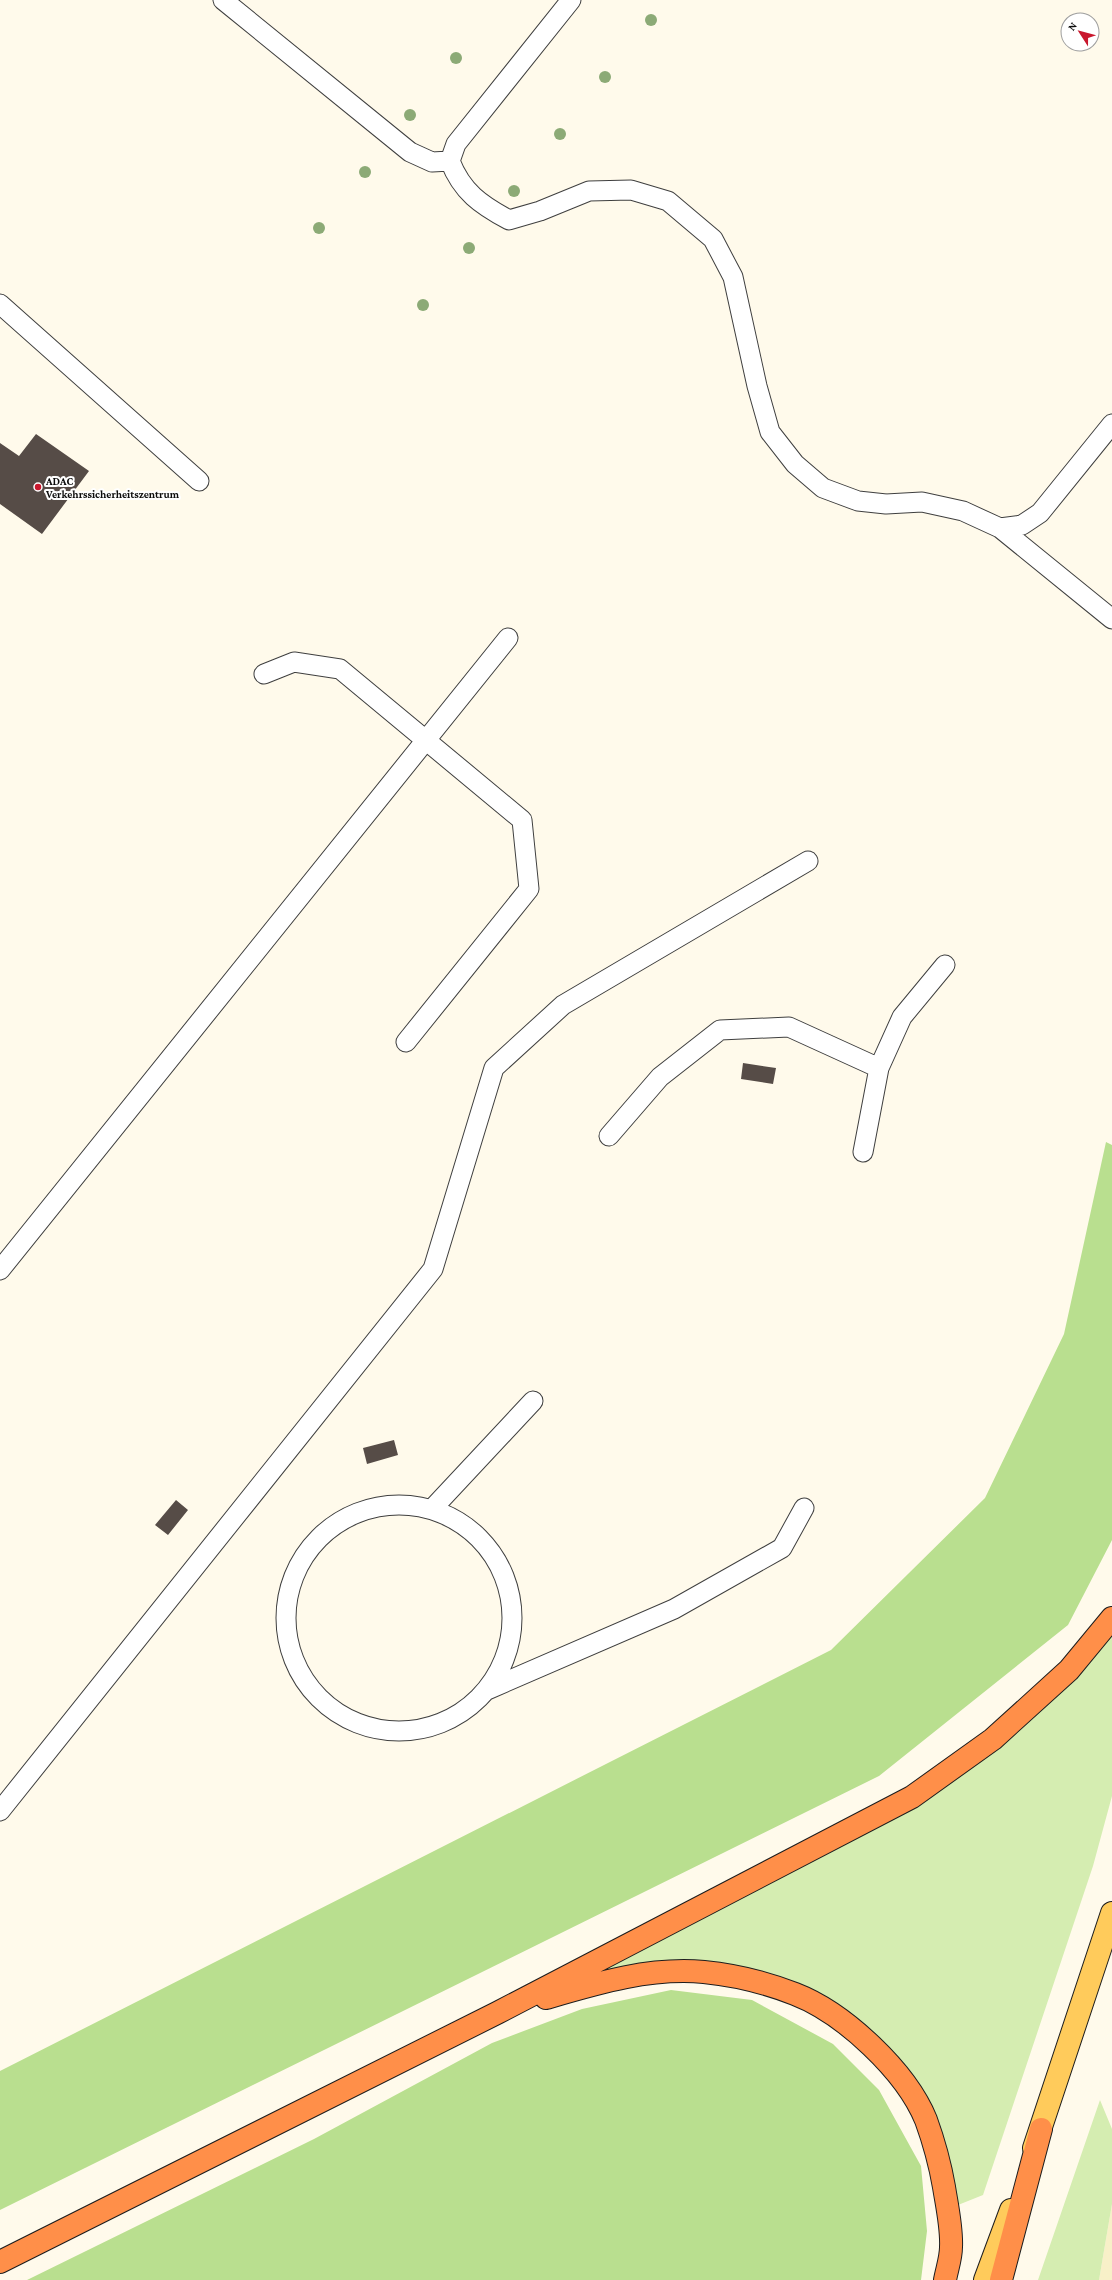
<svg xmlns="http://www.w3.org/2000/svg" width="1112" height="2280" viewBox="0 0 1112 2280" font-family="'Crimson Pro',serif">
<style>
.farmland{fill:#f8f0c8}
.green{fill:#d5edb1}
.forest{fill:#b9df8f}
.building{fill:#564c47}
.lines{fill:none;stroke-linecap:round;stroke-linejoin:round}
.lane-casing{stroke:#3f3f3f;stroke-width:21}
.primary-casing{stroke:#1d1d1d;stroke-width:24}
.highway-casing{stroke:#1d1d1d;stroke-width:24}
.lane{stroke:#fff;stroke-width:19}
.primary{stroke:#ffcb5b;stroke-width:22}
.highway{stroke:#ff8f49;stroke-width:22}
.tree{fill:#8caa76}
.poi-dot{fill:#c9172d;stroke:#fff;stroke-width:1.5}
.labels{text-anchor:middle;stroke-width:4;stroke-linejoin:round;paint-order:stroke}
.poi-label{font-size:11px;font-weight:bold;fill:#0c0c0c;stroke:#fff;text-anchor:start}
</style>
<rect width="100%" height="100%" fill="#fffaeb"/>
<path class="farmland" d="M 1112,2204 L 1112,2280 L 1099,2280 Z"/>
<path class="green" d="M 1112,1618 L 1112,1796 L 1093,1866 L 983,2195 L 948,2209 L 901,2080 L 796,1994 L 651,1972 L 497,2013 L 912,1797 L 993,1739 Z
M 1100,2100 L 1112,2129 L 1112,2204 L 1099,2280 L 1038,2280 Z"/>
<path class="forest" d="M 1106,1142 L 1112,1145 L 1112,1540 L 1068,1625 L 879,1776 L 0,2210 L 0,2071 L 831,1650 L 985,1498 L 1064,1334 Z
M 671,1990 L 752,2000 L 833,2044 L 879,2090 L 921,2166 L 927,2231 L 921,2280 L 27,2280 L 314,2139 L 492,2043 L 582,2009 Z"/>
<path class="building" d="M 36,434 L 89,471 L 42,534 L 0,504 L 0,443 L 19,456 Z
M 743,1063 L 776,1068 L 773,1084 L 741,1079 Z
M 394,1440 L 398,1455 L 367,1464 L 363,1448 Z
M 176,1500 L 188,1510 L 168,1535 L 155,1525 Z"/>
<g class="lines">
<g class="lane-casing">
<path id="lane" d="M 223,0 L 410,152 L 432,162 L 450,161
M 571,0 L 456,144 L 450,161 C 462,192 481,205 509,220 L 540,211 L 589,191 L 631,190 L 668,201 L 713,239 L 733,277 L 757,386 L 770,432 L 795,464 L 823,488 L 858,501 L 886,504 L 922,502 L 963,511 L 1000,528 L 1112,619
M 0,304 L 199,481
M 1000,528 L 1022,525 L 1040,513 L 1112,424
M 264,674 L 294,662 L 340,669 L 522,820 L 529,889 L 406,1042
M 609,1136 L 660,1077 L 720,1030 L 789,1027 L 879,1068
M 863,1152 L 879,1068 L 902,1017 L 945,965
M 0,1270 L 508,638
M286 1618a113 113 0 1 1 226 0a113 113 0 1 1-226 0Z
M 433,1508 L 533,1401
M 487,1690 L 674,1609 L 782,1548 L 804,1508
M 0,1811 L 433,1269 L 494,1068 L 563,1005 L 808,861"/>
</g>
<g class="primary-casing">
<path id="primary" d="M 1034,2148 L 1112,1913
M 985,2280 L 1011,2210"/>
</g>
<g class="highway-casing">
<path id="highway" d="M 546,1998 C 597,1983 650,1967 704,1972 C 734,1975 767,1983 795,1994 C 844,2013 906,2071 926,2120 C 934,2142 940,2164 944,2187 C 947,2206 952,2228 951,2247 C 951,2258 947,2269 945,2280
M 0,2262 L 497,2013 L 912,1797 L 993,1739 L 1069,1670 L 1112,1618
M 1001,2280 L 1041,2129"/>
</g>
<use href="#lane" class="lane"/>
<use href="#primary" class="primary"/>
<use href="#highway" class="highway"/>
</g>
<g class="tree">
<circle cx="651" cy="20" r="6"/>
<circle cx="456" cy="58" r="6"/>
<circle cx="605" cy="77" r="6"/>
<circle cx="410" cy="115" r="6"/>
<circle cx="560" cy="134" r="6"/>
<circle cx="365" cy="172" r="6"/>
<circle cx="514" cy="191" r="6"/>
<circle cx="319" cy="228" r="6"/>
<circle cx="469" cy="248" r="6"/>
<circle cx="423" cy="305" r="6"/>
</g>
<circle class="poi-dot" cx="38" cy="487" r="4"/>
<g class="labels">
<g class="poi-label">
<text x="46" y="485">ADAC<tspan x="46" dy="13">Verkehrssicherheitszentrum</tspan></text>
</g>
</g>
<g transform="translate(1080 32) rotate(306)"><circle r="19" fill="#ffffff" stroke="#9e9e9e"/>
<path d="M0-3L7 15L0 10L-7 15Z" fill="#c9172d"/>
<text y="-6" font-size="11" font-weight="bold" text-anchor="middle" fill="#0c0c0c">N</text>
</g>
</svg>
